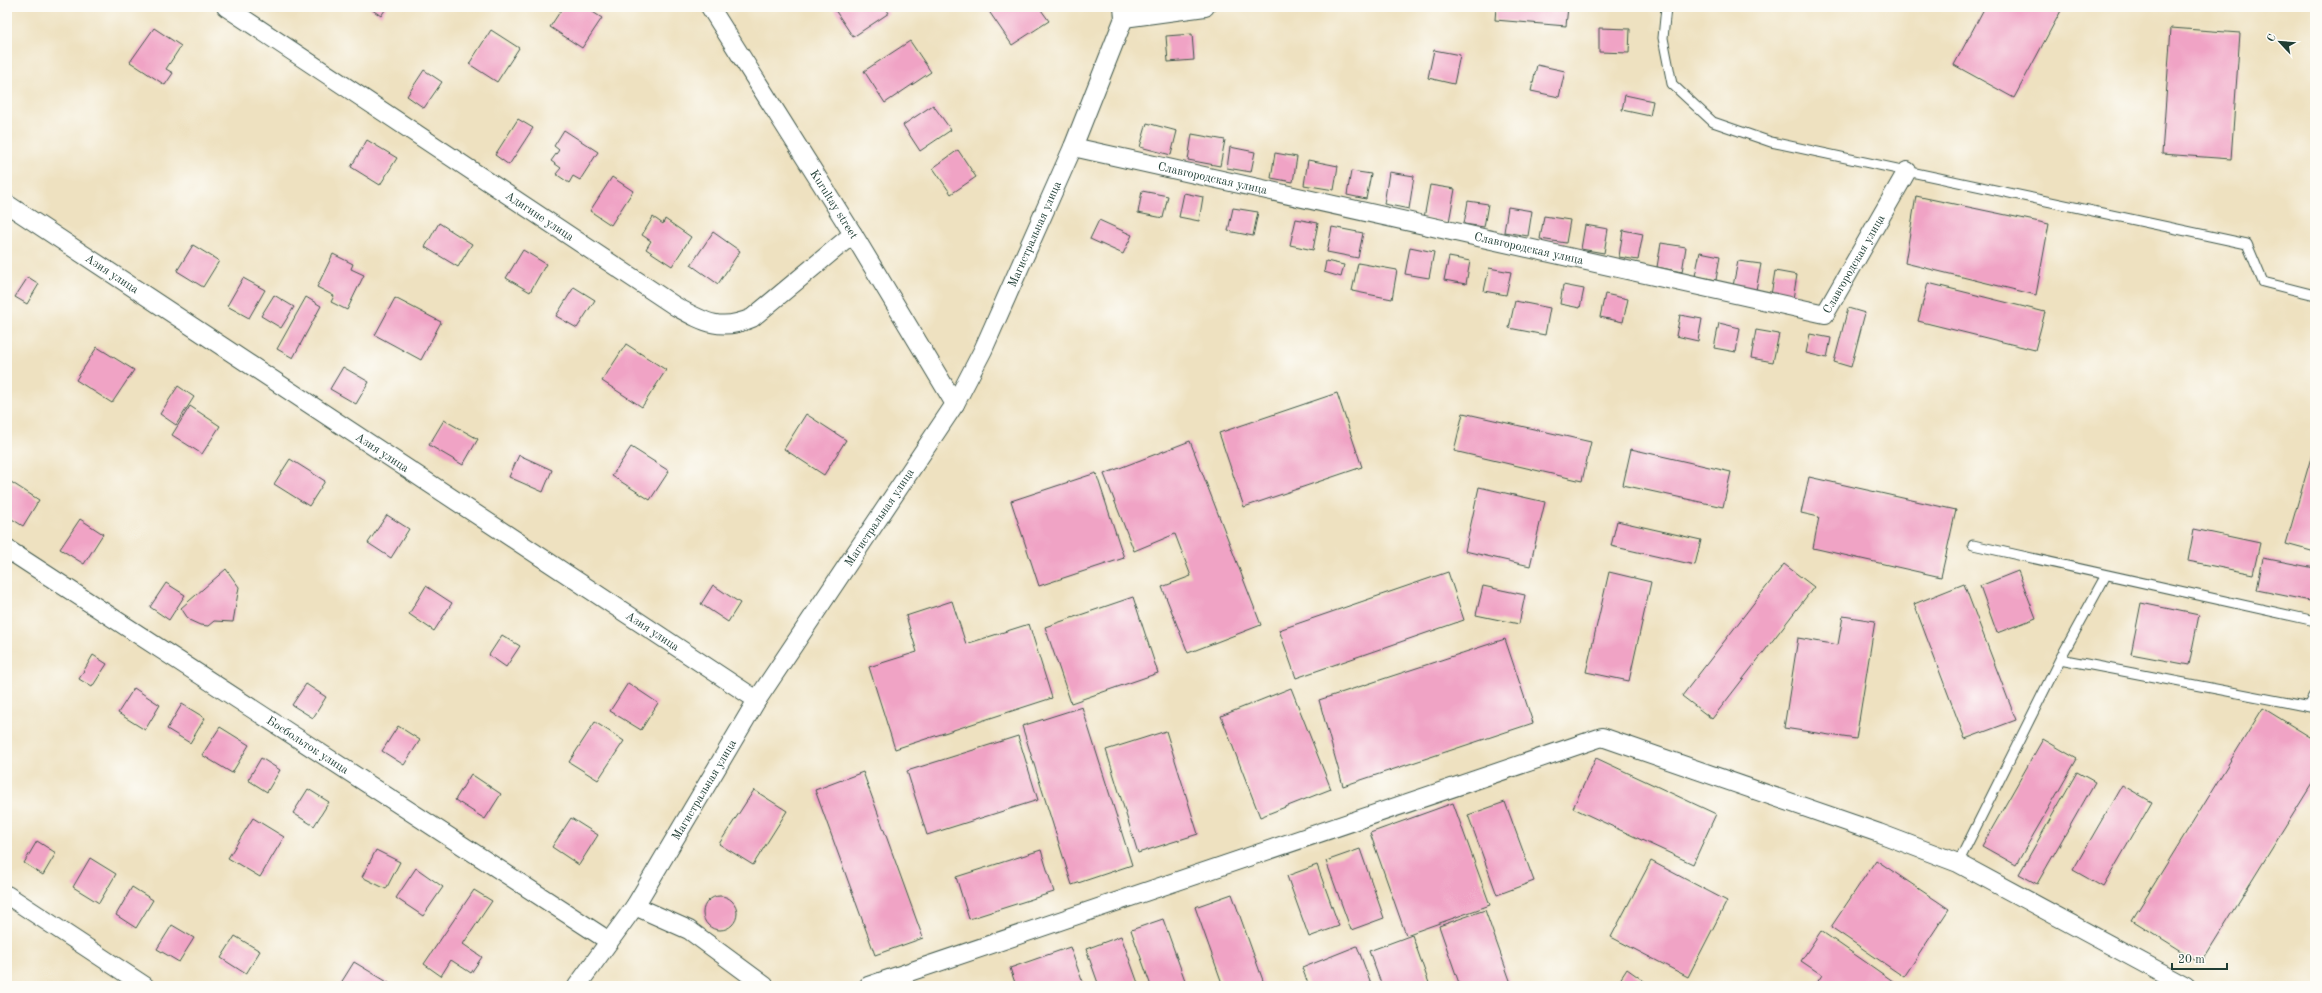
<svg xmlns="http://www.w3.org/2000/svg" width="2322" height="993" viewBox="0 0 2322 993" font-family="'Old Standard TT',serif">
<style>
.building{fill:#f0a3c5}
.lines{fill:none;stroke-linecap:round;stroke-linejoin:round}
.lane-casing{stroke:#3e5649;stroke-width:11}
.street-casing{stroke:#3e5649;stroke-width:20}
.lane{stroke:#fff;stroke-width:9}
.street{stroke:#fff;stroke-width:18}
.labels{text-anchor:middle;stroke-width:4;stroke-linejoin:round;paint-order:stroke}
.street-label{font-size:12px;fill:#1f3d34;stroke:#fdfcf7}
</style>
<rect width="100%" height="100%" fill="#fdfcf7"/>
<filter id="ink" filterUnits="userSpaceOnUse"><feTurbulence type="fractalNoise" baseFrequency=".025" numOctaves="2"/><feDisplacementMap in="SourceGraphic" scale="8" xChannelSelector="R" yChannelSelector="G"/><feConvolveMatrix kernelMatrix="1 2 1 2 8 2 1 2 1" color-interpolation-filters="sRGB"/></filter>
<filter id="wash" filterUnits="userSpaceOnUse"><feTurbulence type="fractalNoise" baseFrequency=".012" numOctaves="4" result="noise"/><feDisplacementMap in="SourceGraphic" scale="16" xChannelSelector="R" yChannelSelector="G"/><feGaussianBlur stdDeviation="0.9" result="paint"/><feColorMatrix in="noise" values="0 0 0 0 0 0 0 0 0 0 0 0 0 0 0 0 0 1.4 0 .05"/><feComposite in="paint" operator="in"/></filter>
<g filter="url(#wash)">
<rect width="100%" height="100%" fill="#eee1c0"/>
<g id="blocks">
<path class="building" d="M 272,7 L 280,7 L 277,11 Z
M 368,7 L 387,7 L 381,16 Z
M 563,7 L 585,7 L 602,18 L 582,48 L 550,27 Z
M 833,7 L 885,7 L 889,13 L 853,37 Z
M 986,7 L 1039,7 L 1049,21 L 1012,45 Z
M 1496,7 L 1568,7 L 1566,26 L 1495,20 Z
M 1985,7 L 2063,7 L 2014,98 L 1954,65 Z
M 154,28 L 181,46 L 166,69 L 173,73 L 165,85 L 130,62 Z
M 1599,28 L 1630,29 L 1629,53 L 1599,52 Z
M 2171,28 L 2240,33 L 2231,159 L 2162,154 Z
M 491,30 L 519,48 L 497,82 L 469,64 Z
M 1192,34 L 1194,60 L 1168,62 L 1166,36 Z
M 910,41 L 931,72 L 885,103 L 864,71 Z
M 1434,50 L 1460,55 L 1454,84 L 1428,78 Z
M 1537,65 L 1565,71 L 1559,97 L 1531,91 Z
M 424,70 L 442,82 L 424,108 L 407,96 Z
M 1625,95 L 1653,101 L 1650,116 L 1622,110 Z
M 933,105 L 951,130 L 920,151 L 903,125 Z
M 518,119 L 533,128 L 509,165 L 495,155 Z
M 1147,123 L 1177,131 L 1171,155 L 1140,147 Z
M 564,130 L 598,152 L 580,180 L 573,176 L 569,183 L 556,174 L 561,168 L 551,161 L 559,150 L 554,146 Z
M 1192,134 L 1225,140 L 1220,166 L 1188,160 Z
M 367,140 L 397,158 L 380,185 L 351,167 Z
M 1230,147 L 1255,152 L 1251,172 L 1227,168 Z
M 958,150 L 976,177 L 951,194 L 933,168 Z
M 1275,153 L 1297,157 L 1293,182 L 1271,178 Z
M 1308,160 L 1338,166 L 1334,190 L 1304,185 Z
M 1351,171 L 1371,174 L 1366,199 L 1347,195 Z
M 1389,172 L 1414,176 L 1409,209 L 1384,204 Z
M 612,177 L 633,191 L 611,225 L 590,211 Z
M 1430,185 L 1455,189 L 1449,222 L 1424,218 Z
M 1142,191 L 1168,196 L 1163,218 L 1138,213 Z
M 1184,193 L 1203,197 L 1199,221 L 1179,217 Z
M 1916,196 L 2049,224 L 2036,295 L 1905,263 Z
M 1468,201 L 1488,204 L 1484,227 L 1464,224 Z
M 1508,207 L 1532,211 L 1528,236 L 1504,232 Z
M 1233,208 L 1258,212 L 1253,236 L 1228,231 Z
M 1544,216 L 1570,220 L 1566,243 L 1540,239 Z
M 653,217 L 663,224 L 665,219 L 691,237 L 672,266 L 646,249 L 651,241 L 642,235 Z
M 1296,219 L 1318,223 L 1313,250 L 1290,245 Z
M 1099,220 L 1132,235 L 1123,254 L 1090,239 Z
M 439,223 L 472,244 L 458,267 L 425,247 Z
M 1585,225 L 1608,229 L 1604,253 L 1581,249 Z
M 1332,227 L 1363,233 L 1358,258 L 1327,252 Z
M 1623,230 L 1643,234 L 1638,260 L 1619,257 Z
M 713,232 L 740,251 L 718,284 L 691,265 Z
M 1661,243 L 1686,247 L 1682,272 L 1657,267 Z
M 193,245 L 219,261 L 203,287 L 177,271 Z
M 1410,247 L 1434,252 L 1429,278 L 1405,274 Z
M 523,250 L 546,264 L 530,292 L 506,278 Z
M 1700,252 L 1720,256 L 1716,280 L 1695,276 Z
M 333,254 L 353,264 L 351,269 L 364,275 L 347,310 L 331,302 L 334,296 L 317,287 Z
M 1449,257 L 1470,261 L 1466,284 L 1444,280 Z
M 1326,261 L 1344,265 L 1341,277 L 1324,272 Z
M 1738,261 L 1761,264 L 1756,290 L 1733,286 Z
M 1358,263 L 1397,270 L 1392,299 L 1352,291 Z
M 1489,268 L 1511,272 L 1506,295 L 1484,291 Z
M 1775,271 L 1797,275 L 1793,299 L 1771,295 Z
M 28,277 L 39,284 L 27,304 L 15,297 Z
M 243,278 L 265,290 L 249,318 L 227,306 Z
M 1928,283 L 2045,312 L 2035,350 L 1918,321 Z
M 1563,285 L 1584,289 L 1580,308 L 1560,304 Z
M 574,287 L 595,300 L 577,328 L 556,316 Z
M 1605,294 L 1628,299 L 1623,322 L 1600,317 Z
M 274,295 L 294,307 L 281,328 L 261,316 Z
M 306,297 L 321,306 L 293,358 L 277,349 Z
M 395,298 L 441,322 L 421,360 L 375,335 Z
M 1515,301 L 1550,308 L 1545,335 L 1509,328 Z
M 1848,308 L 1865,313 L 1851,367 L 1834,362 Z
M 1680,315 L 1702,319 L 1698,341 L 1676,336 Z
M 1719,323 L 1740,328 L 1736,352 L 1714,348 Z
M 1756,330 L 1779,334 L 1773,362 L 1751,358 Z
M 1810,334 L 1831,338 L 1827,358 L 1806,353 Z
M 626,344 L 666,370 L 642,407 L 602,381 Z
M 97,347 L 134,370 L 112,403 L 76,380 Z
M 343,367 L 369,382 L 356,404 L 330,389 Z
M 178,386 L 194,397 L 176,425 L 160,414 Z
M 1337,393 L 1362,467 L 1244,507 L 1219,433 Z
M 190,406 L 220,426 L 202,454 L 172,435 Z
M 1463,413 L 1591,442 L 1582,481 L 1454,451 Z
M 806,414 L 846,440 L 824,475 L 784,449 Z
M 444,420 L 478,439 L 463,465 L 429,445 Z
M 1190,441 L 1261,625 L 1188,653 L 1162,587 L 1191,576 L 1175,534 L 1134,551 L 1104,474 Z
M 631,447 L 669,471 L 650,500 L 612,476 Z
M 1631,449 L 1731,472 L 1723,507 L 1623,485 Z
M 2312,454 L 2315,455 L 2315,552 L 2286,544 Z
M 519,455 L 552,470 L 543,492 L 509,477 Z
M 290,459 L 325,481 L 309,506 L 274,484 Z
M 1096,473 L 1124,558 L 1039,586 L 1011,501 Z
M 1809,477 L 1956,510 L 1941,577 L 1813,548 L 1819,517 L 1801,513 Z
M 11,482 L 39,500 L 23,526 L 7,516 L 7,489 Z
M 1479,487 L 1545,502 L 1530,566 L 1465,551 Z
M 387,515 L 409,529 L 391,558 L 368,543 Z
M 80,519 L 103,534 L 84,564 L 60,549 Z
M 1617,521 L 1701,540 L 1695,565 L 1611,546 Z
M 2194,529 L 2260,543 L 2253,574 L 2188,561 Z
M 2263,558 L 2315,568 L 2315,602 L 2257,590 Z
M 1784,564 L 1814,587 L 1712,719 L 1682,696 Z
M 226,569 L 239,587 L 233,622 L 214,621 L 208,626 L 200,625 L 189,620 L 181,608 Z
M 2018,571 L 2036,618 L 1997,633 L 1980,586 Z
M 1448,572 L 1464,620 L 1296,678 L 1279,630 Z
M 1609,572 L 1651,582 L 1629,681 L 1586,672 Z
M 166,583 L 185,595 L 169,620 L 150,607 Z
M 1964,584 L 2016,720 L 1965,739 L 1914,604 Z
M 713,585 L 740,603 L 728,622 L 701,604 Z
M 426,586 L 452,603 L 434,631 L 409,614 Z
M 1483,586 L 1525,595 L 1519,624 L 1476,615 Z
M 1133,597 L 1158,673 L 1071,703 L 1045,627 Z
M 952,601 L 966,644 L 1029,624 L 1052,698 L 895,749 L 869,667 L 917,652 L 906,616 Z
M 2141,603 L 2199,615 L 2189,665 L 2131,654 Z
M 1843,616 L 1875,621 L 1856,739 L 1784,728 L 1798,638 L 1838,645 Z
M 502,635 L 520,646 L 506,667 L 489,655 Z
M 1505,639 L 1533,723 L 1343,786 L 1319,700 Z
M 93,655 L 107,664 L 92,687 L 79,679 Z
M 628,683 L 658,703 L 641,730 L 610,711 Z
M 306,684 L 326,697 L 313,718 L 292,705 Z
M 134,688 L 160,705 L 145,730 L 118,713 Z
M 1291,688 L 1331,789 L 1260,817 L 1221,716 Z
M 182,704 L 205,718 L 190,743 L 167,729 Z
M 1082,707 L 1132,865 L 1072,885 L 1022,726 Z
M 2263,708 L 2315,740 L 2315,779 L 2201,963 L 2132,920 Z
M 595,722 L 624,741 L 598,780 L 569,762 Z
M 398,726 L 420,740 L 404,765 L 382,751 Z
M 220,727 L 249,745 L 232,773 L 202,755 Z
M 1166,731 L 1198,834 L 1138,853 L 1106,750 Z
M 1018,736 L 1038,800 L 927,835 L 907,771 Z
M 2043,739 L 2077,759 L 2016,865 L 1982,846 Z
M 261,758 L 280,770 L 267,792 L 248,780 Z
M 1596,758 L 1716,814 L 1693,864 L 1573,808 Z
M 863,772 L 923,938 L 875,955 L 815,790 Z
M 2077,772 L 2095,782 L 2037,884 L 2019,874 Z
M 471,774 L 501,794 L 485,819 L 455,800 Z
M 2122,785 L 2152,802 L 2103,887 L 2073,870 Z
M 308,789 L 329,802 L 314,826 L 293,813 Z
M 754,790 L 787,811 L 753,865 L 719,844 Z
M 1505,802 L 1534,881 L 1497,895 L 1468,815 Z
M 1453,803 L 1490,905 L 1406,935 L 1370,833 Z
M 253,818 L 284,837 L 260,877 L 228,858 Z
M 571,818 L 598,835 L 579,865 L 552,847 Z
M 37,841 L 56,853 L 43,875 L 24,863 Z
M 1360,849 L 1384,918 L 1351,930 L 1326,861 Z
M 376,850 L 400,862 L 386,889 L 362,877 Z
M 1041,850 L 1054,892 L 969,919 L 956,877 Z
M 90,858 L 116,874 L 99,903 L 73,887 Z
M 1876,860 L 1949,909 L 1904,977 L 1831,927 Z
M 1651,861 L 1727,901 L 1688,977 L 1611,937 Z
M 1317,865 L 1339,926 L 1309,937 L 1287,876 Z
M 416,868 L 443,887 L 423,916 L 396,898 Z
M 132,887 L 153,900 L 136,928 L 116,915 Z
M 474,890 L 492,901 L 463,944 L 482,957 L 471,973 L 451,960 L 441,976 L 424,964 Z
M 1232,894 L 1265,986 L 1223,986 L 1195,907 Z
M703 913a17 17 0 1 1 34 0a17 17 0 1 1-34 0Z
M 1485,910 L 1512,986 L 1460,986 L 1439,926 Z
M 1163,919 L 1187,986 L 1151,986 L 1131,930 Z
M 172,925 L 194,938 L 179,962 L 157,949 Z
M 1821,931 L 1900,986 L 1815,986 L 1822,975 L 1801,961 Z
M 1412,935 L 1430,986 L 1382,986 L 1369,951 Z
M 235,936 L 260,951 L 246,974 L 221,958 Z
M 1121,936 L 1139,986 L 1099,986 L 1086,949 Z
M 1357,946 L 1372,986 L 1309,986 L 1302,968 Z
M 1070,947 L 1084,986 L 1016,986 L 1010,968 Z
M 354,962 L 389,983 L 387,986 L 339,986 Z
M 1627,969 L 1651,986 L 1616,986 Z"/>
</g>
</g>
<g filter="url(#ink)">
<use href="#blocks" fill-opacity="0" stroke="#3e5649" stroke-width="1"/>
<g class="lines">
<g class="lane-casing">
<path id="lane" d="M 1666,7 L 1663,38 L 1672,84 L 1713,122 L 1771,142 L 2247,244 L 2263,282 L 2315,295
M 1973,545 L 2315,621
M 2060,659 L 2315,708
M 2308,706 L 2315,694
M 1958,863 L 2060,659 L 2106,575"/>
</g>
<g class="street-casing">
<g id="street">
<path id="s1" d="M 226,7 L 675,306 C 704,322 720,332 752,318 L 853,234"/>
<path id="s2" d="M 710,7 L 853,234 L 955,404"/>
<path d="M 1124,18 L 1205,7"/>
<path id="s3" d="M 1073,147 L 1825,314 L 1907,171"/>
<path id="s4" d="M 7,204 L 757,700"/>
<path id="s5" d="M 7,549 L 609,941"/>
<path d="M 7,895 L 145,986"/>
<path d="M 635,906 L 689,930 L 765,986"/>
<path id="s6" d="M 577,986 L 635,906 L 757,700 L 955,404 L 983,350 L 1073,147 L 1124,18 L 1123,7"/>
<path d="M 868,986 L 1602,737 L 1879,833 L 1958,863 L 2186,986"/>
</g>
</g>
<use href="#lane" class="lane"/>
<use href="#street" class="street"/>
</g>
</g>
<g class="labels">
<g class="street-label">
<text dy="4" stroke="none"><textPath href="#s3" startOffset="143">Славгородская улица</textPath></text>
<text dy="4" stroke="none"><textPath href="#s2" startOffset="233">Kurultay street</textPath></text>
<text dy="4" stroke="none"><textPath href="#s1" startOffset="377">Адигине улица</textPath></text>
<text dy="4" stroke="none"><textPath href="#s6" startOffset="882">Магистральная улица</textPath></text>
<text dy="4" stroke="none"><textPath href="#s3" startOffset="467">Славгородская улица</textPath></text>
<text dy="4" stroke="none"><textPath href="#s3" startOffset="828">Славгородская улица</textPath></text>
<text dy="4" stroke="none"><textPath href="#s4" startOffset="126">Азия улица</textPath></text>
<text dy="4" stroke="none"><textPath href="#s4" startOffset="450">Азия улица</textPath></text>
<text dy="4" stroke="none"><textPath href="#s6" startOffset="558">Магистральная улица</textPath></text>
<text dy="4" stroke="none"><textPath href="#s4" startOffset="774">Азия улица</textPath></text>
<text dy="4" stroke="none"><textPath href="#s5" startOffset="359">Босбольток улица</textPath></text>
<text dy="4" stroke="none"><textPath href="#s6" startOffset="234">Магистральная улица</textPath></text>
</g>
</g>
<rect width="2322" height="993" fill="none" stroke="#fdfcf7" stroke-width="24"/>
<g transform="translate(2280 42) rotate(296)" stroke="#fdfcf7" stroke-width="3" paint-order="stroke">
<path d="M0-3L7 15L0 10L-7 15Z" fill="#1f3d34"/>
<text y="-6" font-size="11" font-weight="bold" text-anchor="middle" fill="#1f3d34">С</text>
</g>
<path d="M2172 963v6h55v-6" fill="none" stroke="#1f3d34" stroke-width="2"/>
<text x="2178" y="963" font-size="12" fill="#1f3d34" stroke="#fdfcf7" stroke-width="3" paint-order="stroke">20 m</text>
</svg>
